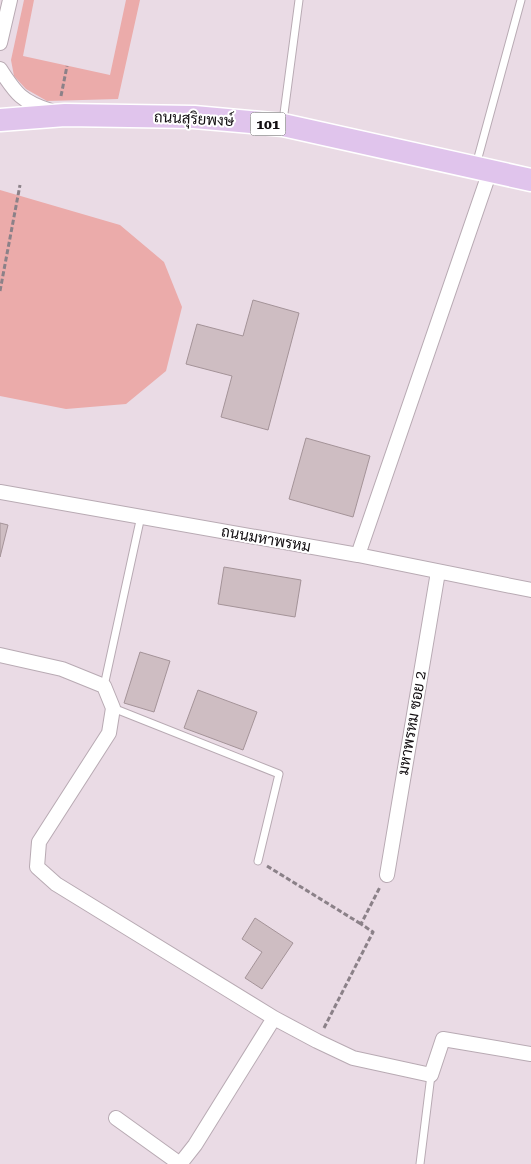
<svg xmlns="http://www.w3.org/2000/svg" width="531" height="1164" viewBox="0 0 531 1164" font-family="'Roboto Serif',Sarabun,serif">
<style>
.green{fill:#ebabaa}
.building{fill:#cebdc2;stroke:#a49398}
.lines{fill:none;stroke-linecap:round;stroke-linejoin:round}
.lane-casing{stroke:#b8aab3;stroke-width:9}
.street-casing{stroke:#b8aab3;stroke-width:16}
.primary-casing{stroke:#fff;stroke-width:25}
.path{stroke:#8b8188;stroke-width:3;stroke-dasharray:5 2.5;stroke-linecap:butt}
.lane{stroke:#fff;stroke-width:7}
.street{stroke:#fff;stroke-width:14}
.primary{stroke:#e0c4ec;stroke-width:22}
.labels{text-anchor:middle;stroke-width:4;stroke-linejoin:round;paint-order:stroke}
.shield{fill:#fff;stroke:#595658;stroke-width:1}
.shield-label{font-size:14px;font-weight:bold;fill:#120e11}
.street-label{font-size:15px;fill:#120e11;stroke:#fff}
</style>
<rect width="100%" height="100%" fill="#eadbe5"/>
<path class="green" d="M 24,0 L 34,0 L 23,56 L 110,75 L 126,0 L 140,0 L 118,99 L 47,101 L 26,89 L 14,76 L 11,60 Z
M 0,190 L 120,225 L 164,262 L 182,307 L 166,371 L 126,404 L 66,409 L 0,396 Z"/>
<path class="building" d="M 253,300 L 299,313 L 268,430 L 221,417 L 232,376 L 186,364 L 197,324 L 243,336 Z
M 306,438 L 370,456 L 353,517 L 289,499 Z
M 0,523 L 8,525 L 0,557 Z
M 224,567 L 301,580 L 295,617 L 218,604 Z
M 140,652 L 170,661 L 154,712 L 124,703 Z
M 198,690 L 257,712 L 243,750 L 184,728 Z
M 255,918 L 293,943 L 262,989 L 245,978 L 262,952 L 242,939 Z"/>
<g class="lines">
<g class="lane-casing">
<path id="lane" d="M 283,121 L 299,0
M 476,165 L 521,0
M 104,686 L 141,516
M 113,708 L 279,774 L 258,861
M 420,1164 L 431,1075"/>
</g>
<g class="street-casing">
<path id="street" d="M 0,43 L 10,0
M 0,69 C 16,94 22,102 51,111
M 0,492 L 358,555 L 531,590
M 358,555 L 490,171
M 0,655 L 62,669 L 104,686 L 113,708 L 109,733 L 39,842 L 37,867 L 56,884 L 274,1018 L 317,1041 L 353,1058 L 431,1075 L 443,1039 L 531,1054
M 387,875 L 438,572
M 116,1118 L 180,1164
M 180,1164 L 195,1145 L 274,1018"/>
</g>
<g class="primary-casing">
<path id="primary" d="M 0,120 L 65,115 L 194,117 L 283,125 L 531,180"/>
</g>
<path class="path" d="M 61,96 L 67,66
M 0,291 L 20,185
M 267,866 L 361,924
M 324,1028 L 373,932 L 361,924 L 380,887"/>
<use href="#lane" class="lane"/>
<use href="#street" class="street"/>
<use href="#primary" class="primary"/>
</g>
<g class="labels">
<rect class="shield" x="250.5" y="112.5" width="35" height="23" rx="4"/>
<g class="shield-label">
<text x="268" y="129">101</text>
</g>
<g class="street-label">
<text transform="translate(194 119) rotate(3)" y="5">ถนนสุริยพงษ์</text>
<text transform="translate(266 539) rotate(10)" y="5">ถนนมหาพรหม</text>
<text transform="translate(412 723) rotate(-80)" y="5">มหาพรหม ซอย 2</text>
</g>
</g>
</svg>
